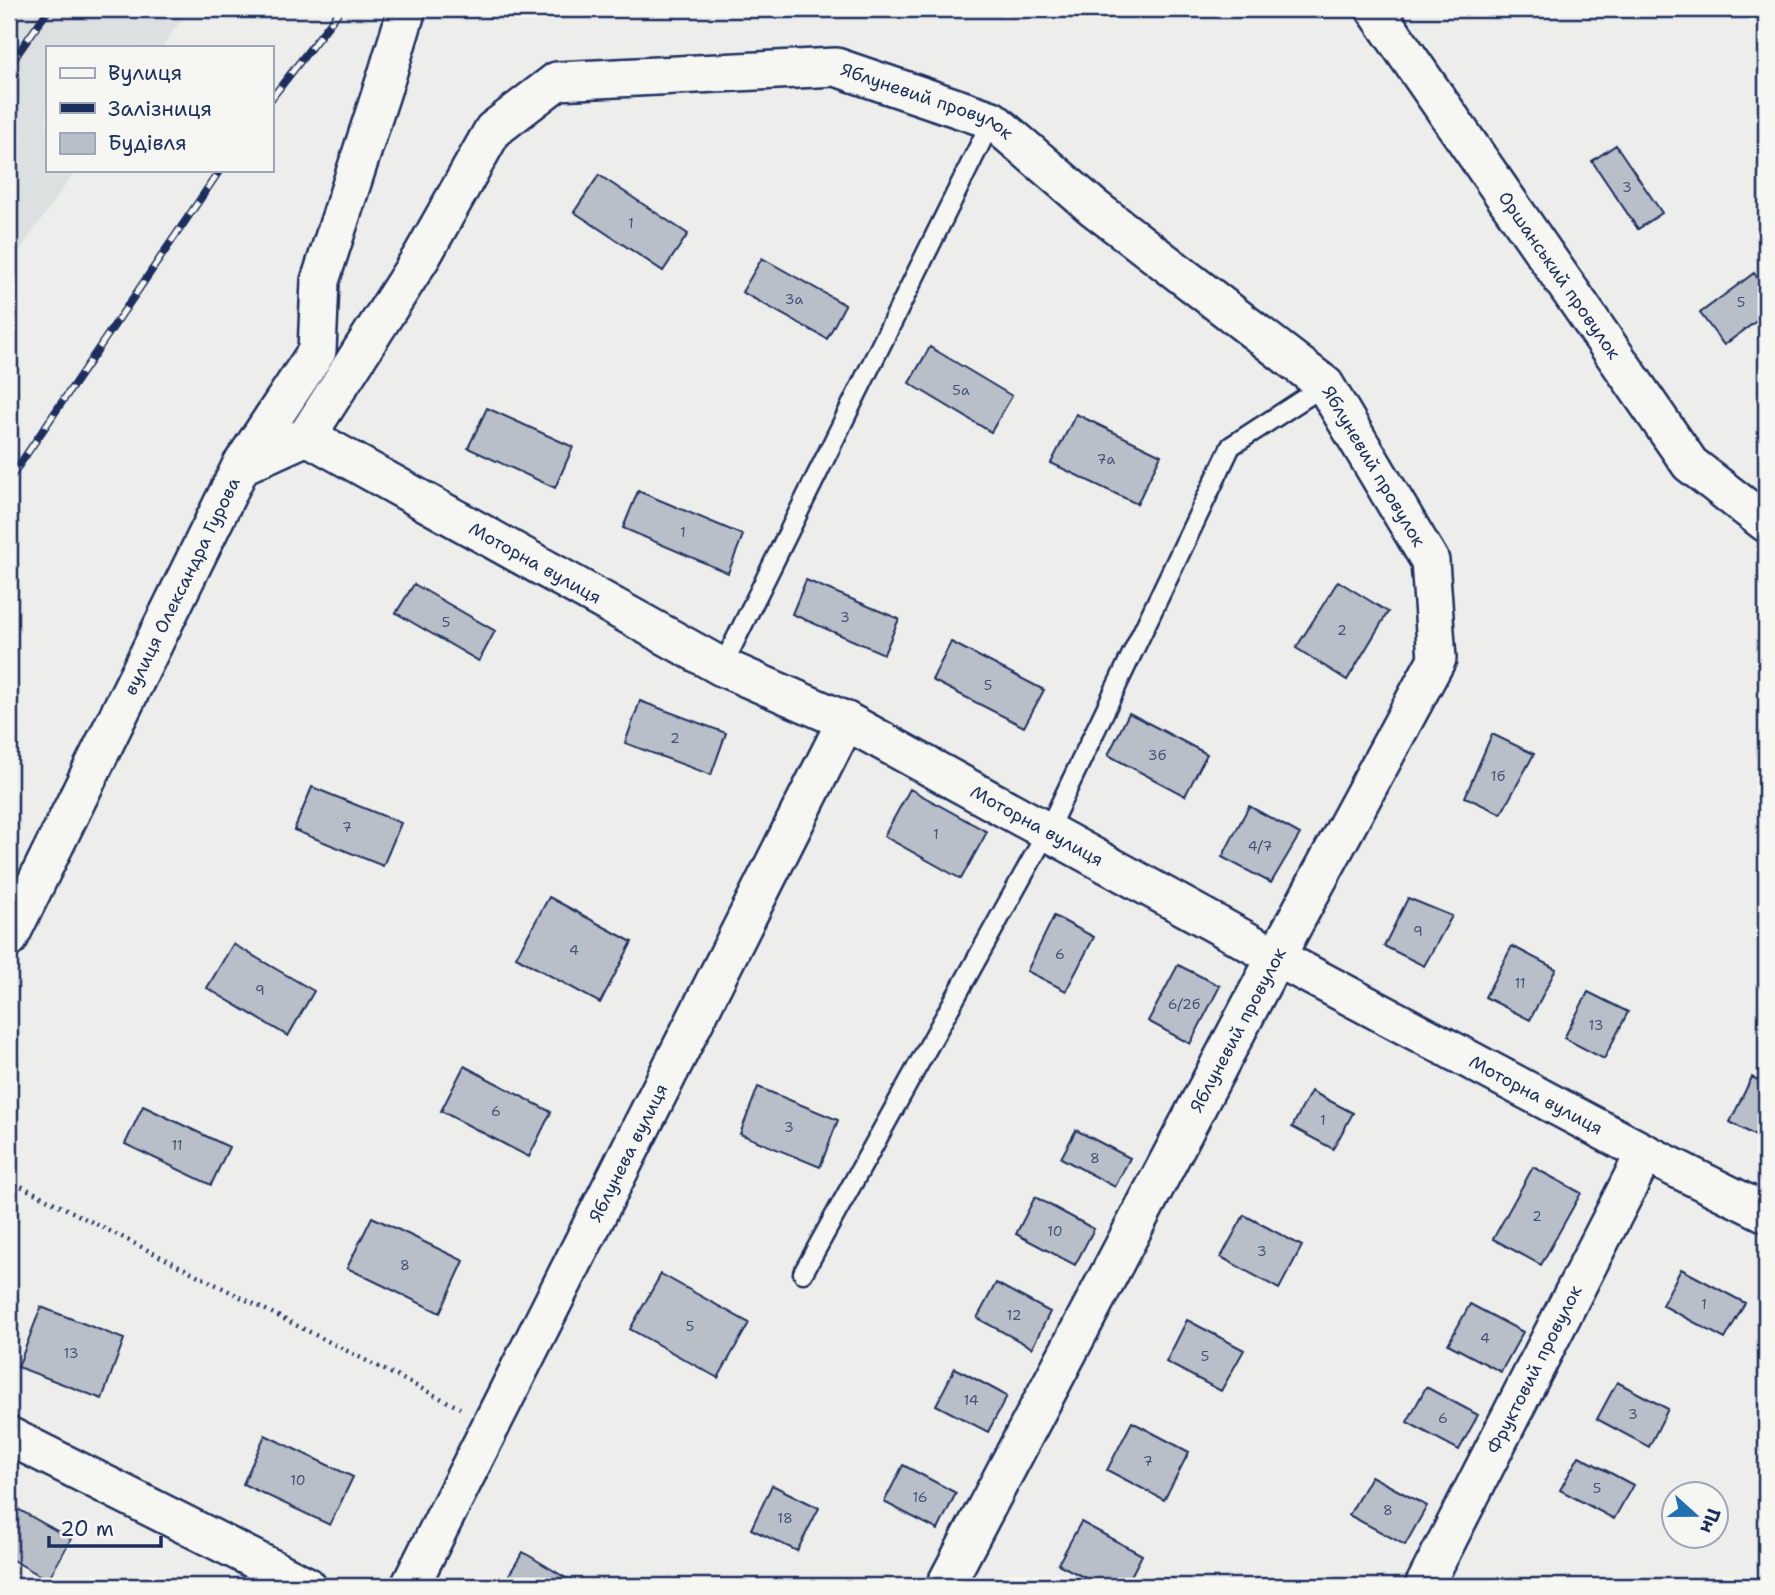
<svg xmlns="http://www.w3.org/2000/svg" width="1775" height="1595" viewBox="0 0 1775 1595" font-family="'Shantell Sans',sans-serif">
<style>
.built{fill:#dde0e1}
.building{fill:#b9bfc8;stroke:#1b2f5e;stroke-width:2}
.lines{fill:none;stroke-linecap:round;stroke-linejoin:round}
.lane-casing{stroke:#1b2f5e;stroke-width:23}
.street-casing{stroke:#1b2f5e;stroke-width:42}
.path{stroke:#1b2f5e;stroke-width:4.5;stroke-dasharray:2 5;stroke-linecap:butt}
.lane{stroke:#f6f6f2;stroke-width:18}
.street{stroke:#f6f6f2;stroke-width:37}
.rail-casing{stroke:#1b2f5e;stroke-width:8}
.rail{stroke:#f6f6f2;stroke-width:5;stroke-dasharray:16;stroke-linecap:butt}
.labels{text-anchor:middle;stroke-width:5;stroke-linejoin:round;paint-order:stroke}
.number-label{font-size:14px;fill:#425378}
.street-label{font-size:18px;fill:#1b2f5e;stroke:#f6f6f2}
</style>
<rect width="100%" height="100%" fill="#edeeec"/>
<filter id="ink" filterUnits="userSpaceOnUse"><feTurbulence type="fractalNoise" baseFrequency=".0143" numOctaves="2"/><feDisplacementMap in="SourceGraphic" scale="14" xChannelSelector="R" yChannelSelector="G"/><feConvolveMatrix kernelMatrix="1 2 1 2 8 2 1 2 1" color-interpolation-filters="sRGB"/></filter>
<g filter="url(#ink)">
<path class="built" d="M 9,9 L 189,9 L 162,47 L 47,47 L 47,170 L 76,170 L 9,266 Z"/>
<path class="building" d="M 1616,145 L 1662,213 L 1638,229 L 1592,161 Z
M 599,175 L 688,234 L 663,271 L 574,212 Z
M 762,258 L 845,305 L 827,339 L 742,292 Z
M 1754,273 L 1766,290 L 1766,314 L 1724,345 L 1700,313 Z
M 930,347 L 1012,396 L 991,432 L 909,383 Z
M 487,408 L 573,447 L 555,488 L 468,448 Z
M 1076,414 L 1161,455 L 1137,504 L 1051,463 Z
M 638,491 L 743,535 L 728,573 L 623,528 Z
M 806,580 L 899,619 L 884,654 L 792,614 Z
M 1338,581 L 1388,612 L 1347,680 L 1296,648 Z
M 414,584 L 495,631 L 479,661 L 396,613 Z
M 951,642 L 1044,690 L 1024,727 L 932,680 Z
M 640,701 L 726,733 L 711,775 L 625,743 Z
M 1129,713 L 1207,754 L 1185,796 L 1108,755 Z
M 1492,734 L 1534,754 L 1501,814 L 1465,797 Z
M 312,787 L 401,823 L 383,866 L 294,830 Z
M 910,789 L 987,832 L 961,879 L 884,836 Z
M 1249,806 L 1300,834 L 1271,883 L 1222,857 Z
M 549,897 L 632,942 L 600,1003 L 516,957 Z
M 1408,898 L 1452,916 L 1424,966 L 1384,946 Z
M 1054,916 L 1094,937 L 1066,991 L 1027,971 Z
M 233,944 L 314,991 L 288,1036 L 207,988 Z
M 1512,946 L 1556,969 L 1530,1020 L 1485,997 Z
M 1178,965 L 1220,986 L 1190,1044 L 1148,1021 Z
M 1588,992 L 1628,1012 L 1604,1059 L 1564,1038 Z
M 464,1066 L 551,1112 L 529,1157 L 441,1111 Z
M 1752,1077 L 1766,1085 L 1765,1141 L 1730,1122 Z
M 758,1087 L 838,1120 L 820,1167 L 740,1134 Z
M 1311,1091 L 1353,1113 L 1333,1149 L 1292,1127 Z
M 143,1106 L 229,1147 L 211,1185 L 125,1144 Z
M 1076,1130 L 1130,1158 L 1115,1187 L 1061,1158 Z
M 1533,1167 L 1581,1193 L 1541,1265 L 1493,1239 Z
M 1035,1197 L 1094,1229 L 1075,1265 L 1016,1234 Z
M 1244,1215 L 1302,1246 L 1279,1289 L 1221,1257 Z
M 372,1217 L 464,1261 L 440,1313 L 347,1268 Z
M 1681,1269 L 1745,1303 L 1725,1339 L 1662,1305 Z
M 661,1274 L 749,1323 L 718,1378 L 630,1329 Z
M 996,1283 L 1050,1312 L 1032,1348 L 977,1318 Z
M 1470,1304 L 1523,1332 L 1501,1372 L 1448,1344 Z
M 41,1307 L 124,1339 L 102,1399 L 18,1367 Z
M 1187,1320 L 1244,1350 L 1221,1391 L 1166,1362 Z
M 955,1368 L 1007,1396 L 988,1432 L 936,1405 Z
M 1617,1382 L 1668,1409 L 1649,1447 L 1597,1419 Z
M 1426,1387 L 1478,1415 L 1459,1450 L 1407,1422 Z
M 1132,1422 L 1189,1452 L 1164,1500 L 1107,1470 Z
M 265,1435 L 353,1477 L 330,1525 L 243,1484 Z
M 1579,1456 L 1633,1485 L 1614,1519 L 1560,1490 Z
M 903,1465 L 956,1493 L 938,1530 L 884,1502 Z
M 1371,1476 L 1427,1506 L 1405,1545 L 1349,1515 Z
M 772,1485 L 819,1508 L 797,1551 L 751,1529 Z
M 9,1504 L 71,1539 L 48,1580 L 9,1558 Z
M 1081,1522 L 1142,1555 L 1126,1586 L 1101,1586 L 1058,1564 Z
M 523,1552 L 579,1586 L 502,1586 Z"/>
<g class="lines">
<g class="lane-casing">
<path id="lane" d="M 722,667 L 992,120
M 803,1273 L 1047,832 L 1231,446 L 1325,385"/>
</g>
<g class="street-casing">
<g id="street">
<path id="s1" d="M 1375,9 L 1690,464 L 1766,523"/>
<path id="s2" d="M 307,436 L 722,667 L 846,721 L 1276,957 L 1645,1153 L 1766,1213"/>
<path d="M 241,466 L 317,351 L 320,281 L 387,75 L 407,9"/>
<path id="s3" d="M 9,938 L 241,466 L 307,436 L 422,256 L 493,130 L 557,81 L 836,67 L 992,120 L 1093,207 L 1325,385 L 1430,561 L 1437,659 L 1276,957 L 945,1586"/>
<path d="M 9,1436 L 307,1586"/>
<path id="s4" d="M 410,1586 L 846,721"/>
<path id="s5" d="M 1424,1586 L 1645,1153"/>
</g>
</g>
<path class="path" d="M 9,1180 L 460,1408"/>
<use href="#lane" class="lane"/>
<use href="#street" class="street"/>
<g class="rail-casing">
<path id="rail" d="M 9,66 L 49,9
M 271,99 L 341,9
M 9,480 L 220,170"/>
</g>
<use href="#rail" class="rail"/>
</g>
</g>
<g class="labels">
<g class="number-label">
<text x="1627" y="192">3</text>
<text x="631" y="228">1</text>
<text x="794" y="304">3а</text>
<text x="1741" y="307">5</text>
<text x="961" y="395">5а</text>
<text x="1106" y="464">7а</text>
<text x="683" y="537">1</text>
<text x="845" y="622">3</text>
<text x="446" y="627">5</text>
<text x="1342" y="635">2</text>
<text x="988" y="690">5</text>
<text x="675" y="743">2</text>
<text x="1157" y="760">3б</text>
<text x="1498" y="781">1б</text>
<text x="347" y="832">7</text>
<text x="936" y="839">1</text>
<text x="1260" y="851">4/7</text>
<text x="1418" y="936">9</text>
<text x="574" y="955">4</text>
<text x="1060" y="959">6</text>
<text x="1520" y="988">11</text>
<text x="260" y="995">9</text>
<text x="1184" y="1009">6/2б</text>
<text x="1596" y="1030">13</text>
<text x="496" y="1116">6</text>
<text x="1323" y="1125">1</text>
<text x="789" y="1132">3</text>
<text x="177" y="1150">11</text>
<text x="1095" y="1163">8</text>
<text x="1537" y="1221">2</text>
<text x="1055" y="1236">10</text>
<text x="1262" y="1256">3</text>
<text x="405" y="1270">8</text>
<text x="1704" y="1309">1</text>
<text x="1014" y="1320">12</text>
<text x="690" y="1331">5</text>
<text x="1485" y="1343">4</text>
<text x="71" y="1358">13</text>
<text x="1205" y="1361">5</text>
<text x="971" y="1405">14</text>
<text x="1633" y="1419">3</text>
<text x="1443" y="1423">6</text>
<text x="1148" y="1466">7</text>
<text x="298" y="1485">10</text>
<text x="1597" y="1493">5</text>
<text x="920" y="1502">16</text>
<text x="1388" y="1515">8</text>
<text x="785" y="1523">18</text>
</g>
<g class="street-label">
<text dy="6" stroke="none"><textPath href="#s3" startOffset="1414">Яблуневий провулок</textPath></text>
<text dy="6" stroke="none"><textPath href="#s1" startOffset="324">Оршанський провулок</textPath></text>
<text dy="6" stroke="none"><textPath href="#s3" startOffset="2002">Яблуневий провулок</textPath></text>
<text dy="6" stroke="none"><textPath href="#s2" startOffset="261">Моторна вулиця</textPath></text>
<text dy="6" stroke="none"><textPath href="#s3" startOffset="392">вулиця Олександра Гурова</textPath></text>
<text dy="6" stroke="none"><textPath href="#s2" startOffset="828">Моторна вулиця</textPath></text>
<text transform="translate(1238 1030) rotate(-62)" y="6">Яблуневий провулок</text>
<text dy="6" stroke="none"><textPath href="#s2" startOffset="1395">Моторна вулиця</textPath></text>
<text dy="6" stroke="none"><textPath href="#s4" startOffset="485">Яблунева вулиця</textPath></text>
<text dy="6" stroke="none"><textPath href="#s5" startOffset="243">Фруктовий провулок</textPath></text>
</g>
</g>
<rect width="1775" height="1595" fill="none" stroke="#f6f6f2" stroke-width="35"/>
<rect x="18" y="18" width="1740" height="1560" fill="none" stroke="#1b2f5e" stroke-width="2.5" filter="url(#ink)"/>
<rect x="46" y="46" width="228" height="126" fill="#f6f6f2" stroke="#9ea6b7" stroke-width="2"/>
<rect x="60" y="68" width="35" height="10" fill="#f6f6f2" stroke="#9ea6b7" stroke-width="2"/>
<text x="108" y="80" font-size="21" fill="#1b2f5e">Вулиця</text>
<rect x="60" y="103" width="35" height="10" fill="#1b2f5e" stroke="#9ea6b7" stroke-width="2"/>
<text x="108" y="116" font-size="21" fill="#1b2f5e">Залізниця</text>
<rect x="60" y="133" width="35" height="21" fill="#b9bfc8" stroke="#9ea6b7" stroke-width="2"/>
<text x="108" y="150" font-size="21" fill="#1b2f5e">Будівля</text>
<g transform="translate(1695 1515) rotate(111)"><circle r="33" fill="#f6f6f2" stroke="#9ea6b7" stroke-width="2"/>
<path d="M0-5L12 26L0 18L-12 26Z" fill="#1f6fb2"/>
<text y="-10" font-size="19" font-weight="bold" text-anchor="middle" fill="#1b2f5e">Пн</text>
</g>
<path d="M49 1536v10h112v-10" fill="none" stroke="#1b2f5e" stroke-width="3.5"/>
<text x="60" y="1536" font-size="21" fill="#1b2f5e" stroke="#f6f6f2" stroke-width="5" paint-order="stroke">20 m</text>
</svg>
